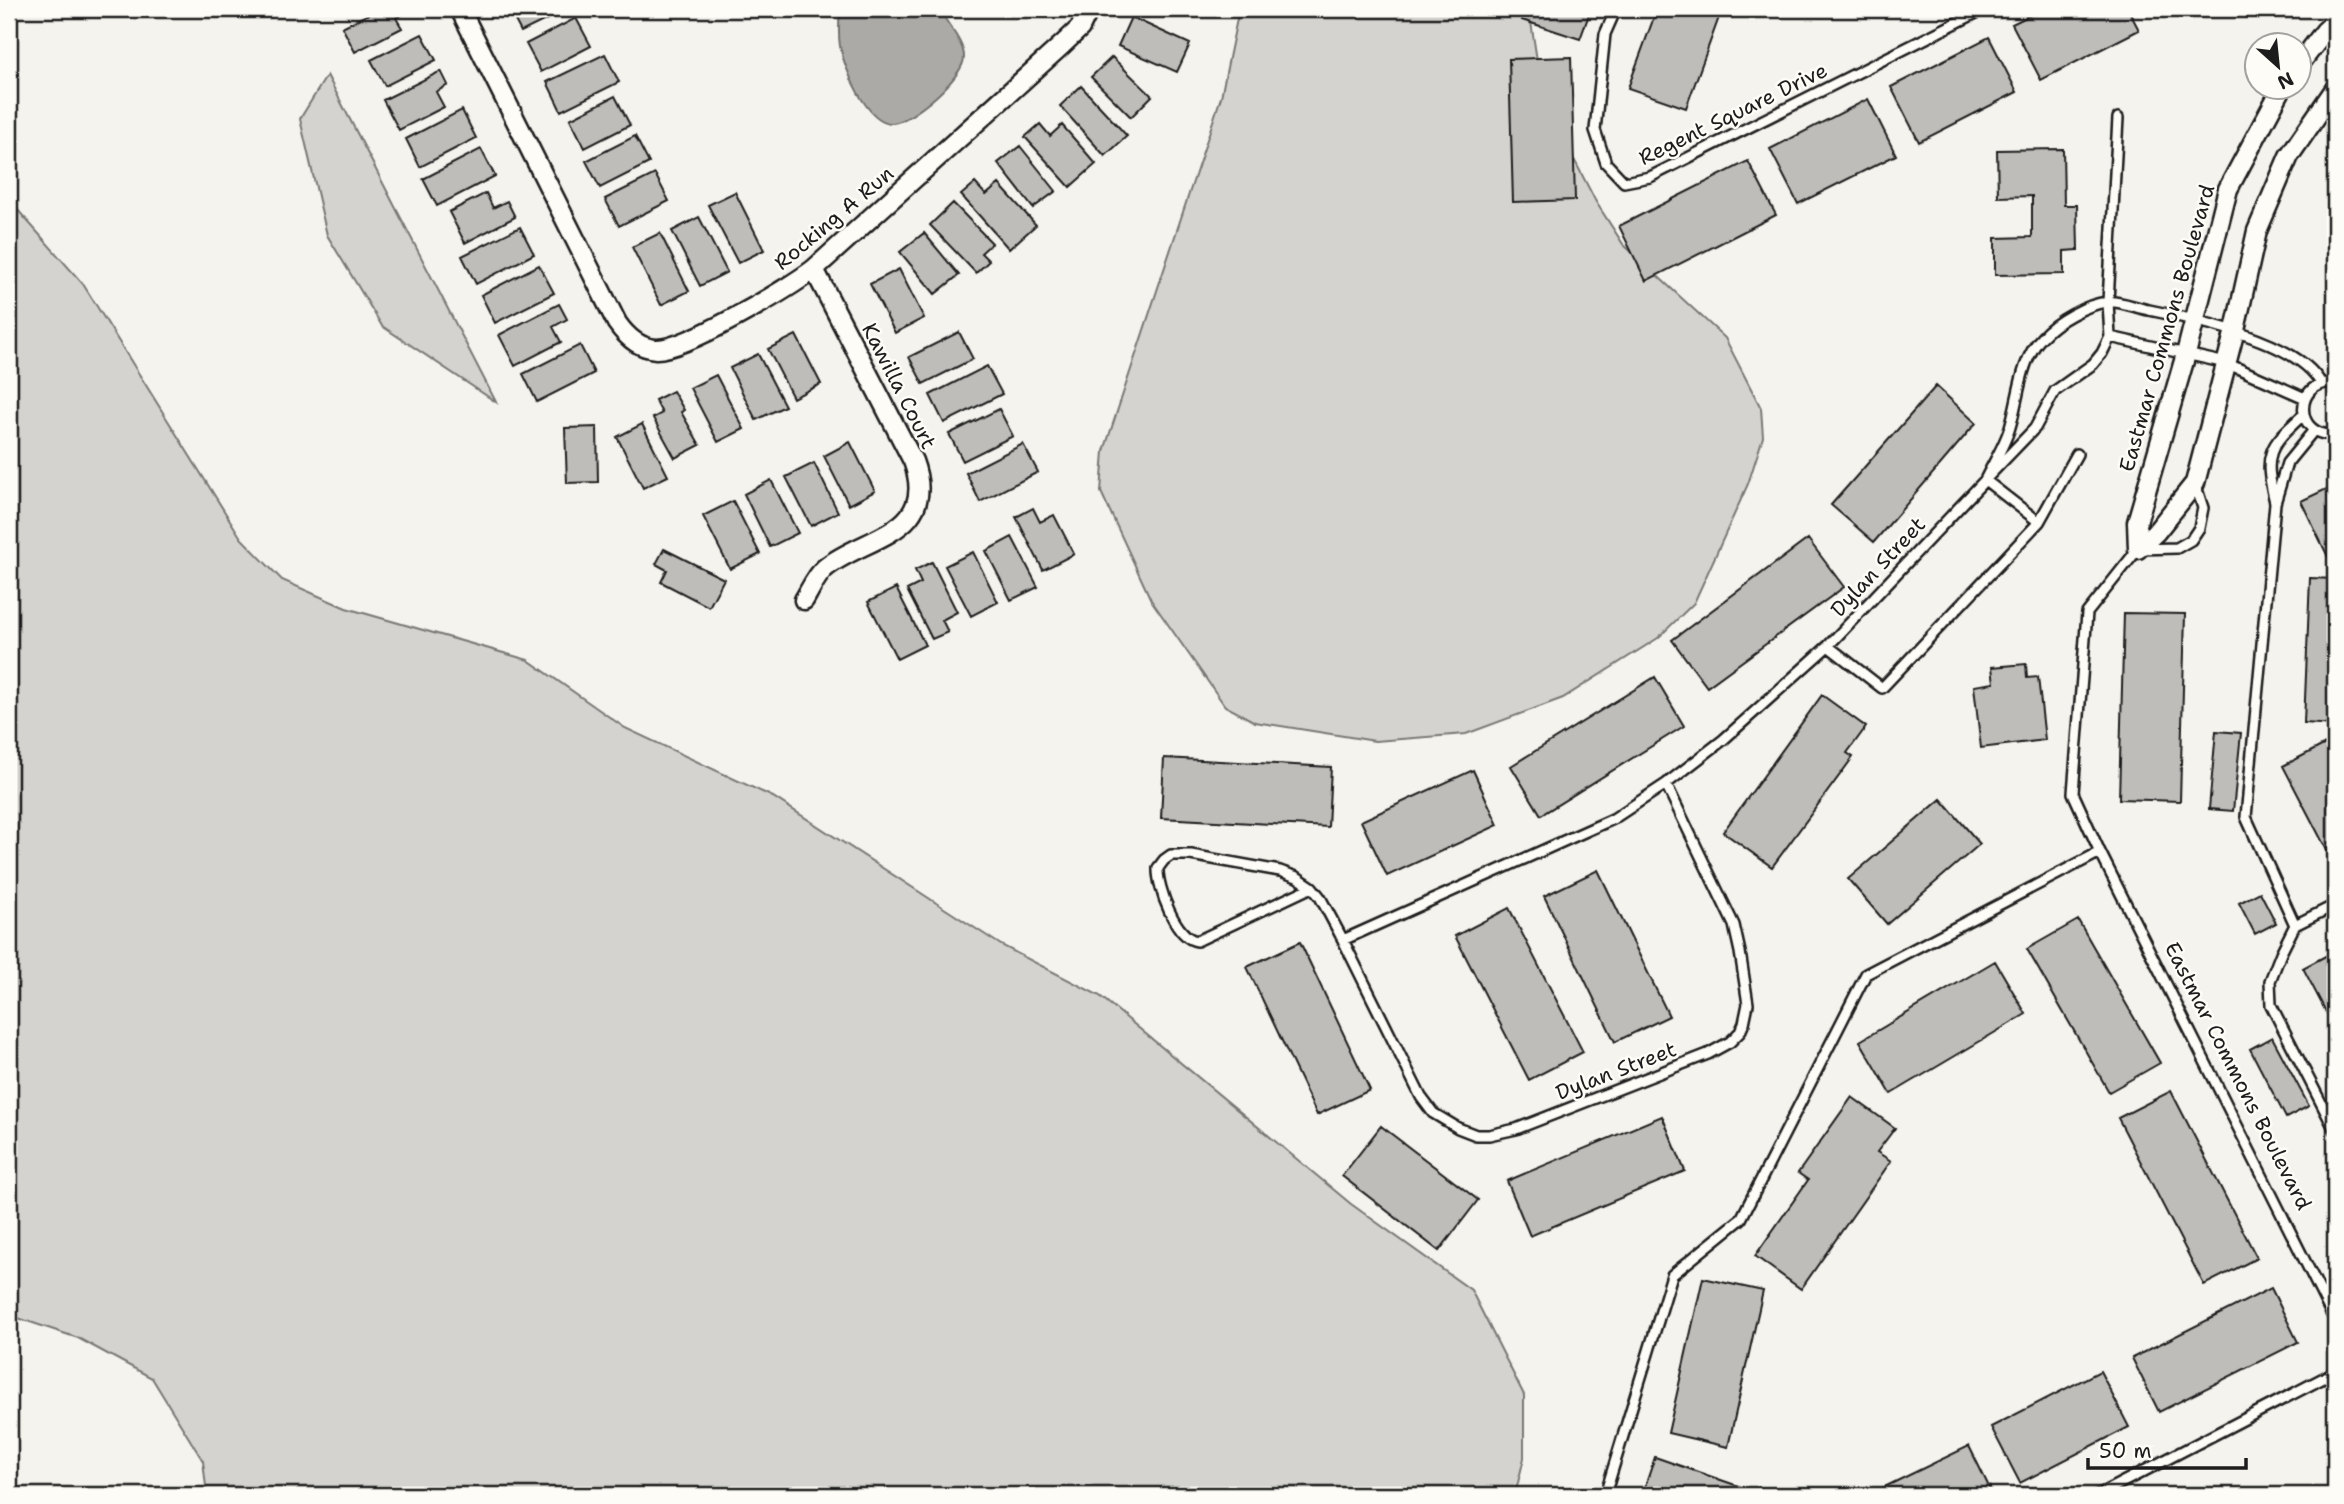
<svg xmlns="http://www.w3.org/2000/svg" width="2344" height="1504" viewBox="0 0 2344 1504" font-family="'Shantell Sans',sans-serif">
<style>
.green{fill:#d4d3cf;stroke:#787876;stroke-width:2}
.water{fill:#abaaa6;stroke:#72716f;stroke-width:2}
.building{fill:#bebdba;stroke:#1c1c1c;stroke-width:2}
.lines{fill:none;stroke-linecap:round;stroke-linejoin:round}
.service-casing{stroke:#1c1c1c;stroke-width:14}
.minor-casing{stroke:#1c1c1c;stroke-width:23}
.service{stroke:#fdfcf7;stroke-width:9}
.minor{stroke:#fdfcf7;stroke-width:18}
.labels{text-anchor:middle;stroke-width:5;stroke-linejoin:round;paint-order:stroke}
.street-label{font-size:21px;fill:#1c1c1c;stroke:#fdfcf7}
</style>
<rect width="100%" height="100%" fill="#f4f3ee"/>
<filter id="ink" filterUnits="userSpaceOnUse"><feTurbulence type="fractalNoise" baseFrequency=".0143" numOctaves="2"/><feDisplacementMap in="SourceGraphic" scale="14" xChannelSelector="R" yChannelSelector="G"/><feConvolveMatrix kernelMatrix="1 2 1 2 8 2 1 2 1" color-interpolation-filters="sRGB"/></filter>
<g filter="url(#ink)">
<path class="green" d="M 1239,9 L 1529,9 L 1543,99 L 1596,202 L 1623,244 L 1725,338 L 1761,408 L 1763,437 L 1748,484 L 1694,603 L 1658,638 L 1563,698 L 1466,734 L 1375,741 L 1255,722 L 1225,706 L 1151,600 L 1101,492 L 1104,451 L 1221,97 Z
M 327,75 L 496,402 L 382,326 L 327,235 L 300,119 Z
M 9,200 L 83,284 L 241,538 L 282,580 L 346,608 L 528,660 L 625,728 L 773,797 L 1001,945 L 1100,996 L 1351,1204 L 1471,1290 L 1524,1395 L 1524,1458 L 1515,1495 L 207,1495 L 203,1461 L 152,1378 L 78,1338 L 9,1315 Z"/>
<path class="water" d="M 840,9 L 940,9 C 946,24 963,40 964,56 C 966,76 910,123 892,123 C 866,123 844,67 840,46 C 838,34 839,21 840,9 Z"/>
<path class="building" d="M 379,9 L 411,10 L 396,18 L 402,28 L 355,52 L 342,27 Z
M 509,9 L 568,9 L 521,32 Z
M 1133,9 L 1188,9 L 1188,14 L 1133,12 Z
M 1526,9 L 1591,9 L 1580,39 L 1522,20 Z
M 1657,9 L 1722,9 L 1686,108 L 1628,88 Z
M 2043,9 L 2128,9 L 2139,30 L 2041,80 L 2012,24 Z
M 1131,17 L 1190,44 L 1177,72 L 1118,46 Z
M 576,18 L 591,46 L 541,72 L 526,44 Z
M 422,34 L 436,60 L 385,86 L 371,60 Z
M 1989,37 L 2017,92 L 1919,142 L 1891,87 Z
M 605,54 L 619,82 L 561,111 L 547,82 Z
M 1112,57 L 1152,96 L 1131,117 L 1091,77 Z
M 1571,57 L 1575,200 L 1513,202 L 1509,59 Z
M 441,71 L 448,85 L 436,92 L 444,107 L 399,130 L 383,100 Z
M 1081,86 L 1127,136 L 1105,156 L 1060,106 Z
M 615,96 L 630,125 L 585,148 L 570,119 Z
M 1868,99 L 1896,155 L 1798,204 L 1770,149 Z
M 462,110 L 476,138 L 420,167 L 406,139 Z
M 1040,124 L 1050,136 L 1062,125 L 1096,164 L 1070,187 L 1025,137 Z
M 635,136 L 649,163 L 600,188 L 586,161 Z
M 1020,146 L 1056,191 L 1033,208 L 998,163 Z
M 481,149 L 495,176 L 437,206 L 423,179 Z
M 2063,149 L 2064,205 L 2077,205 L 2078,250 L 2064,251 L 2064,274 L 1995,275 L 1995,238 L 2032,237 L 2032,196 L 1998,197 L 1997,150 Z
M 1748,161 L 1776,215 L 1646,281 L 1619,226 Z
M 655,174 L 669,201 L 619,226 L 605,199 Z
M 975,183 L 986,195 L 999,184 L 1036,225 L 1009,249 L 961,195 Z
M 735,192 L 764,250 L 738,263 L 708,205 Z
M 486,193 L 493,208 L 507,201 L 515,217 L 465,243 L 449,212 Z
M 953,203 L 992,243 L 981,253 L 989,261 L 976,273 L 930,225 Z
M 699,217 L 727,272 L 700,286 L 672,231 Z
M 520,227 L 534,254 L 476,284 L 462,256 Z
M 660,233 L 689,291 L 661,305 L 632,247 Z
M 924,233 L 959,275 L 935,294 L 900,252 Z
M 539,265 L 554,293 L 495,323 L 481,295 Z
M 899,269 L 924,318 L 895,333 L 870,284 Z
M 559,304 L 567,319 L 553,327 L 561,342 L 515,366 L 499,335 Z
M 959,332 L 973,359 L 923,384 L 909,357 Z
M 796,335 L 821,384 L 793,398 L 768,349 Z
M 580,345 L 594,373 L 537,402 L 523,374 Z
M 758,354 L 785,406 L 756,420 L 730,368 Z
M 987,366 L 1002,394 L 944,423 L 930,395 Z
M 716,375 L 744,429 L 718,442 L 690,388 Z
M 1936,386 L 1976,423 L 1874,542 L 1831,505 Z
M 673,391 L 684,410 L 681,412 L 700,445 L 675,458 L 653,418 L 662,413 L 655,400 Z
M 999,409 L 1013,436 L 963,461 L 949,434 Z
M 642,424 L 668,476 L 643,488 L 617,437 Z
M 597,427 L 598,482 L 567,483 L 565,428 Z
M 850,442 L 875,491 L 849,505 L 824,456 Z
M 1023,444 L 1038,472 L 980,502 L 966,473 Z
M 814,463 L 838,512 L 811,526 L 786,477 Z
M 771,480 L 798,533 L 770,547 L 744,494 Z
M 2335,485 L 2335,559 L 2330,561 L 2301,501 Z
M 733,501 L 760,554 L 730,569 L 703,516 Z
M 1033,508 L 1040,522 L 1054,515 L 1074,554 L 1043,570 L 1016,517 Z
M 1012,537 L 1038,587 L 1011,600 L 986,551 Z
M 1808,539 L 1844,587 L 1707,687 L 1672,640 Z
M 664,549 L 724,579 L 709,607 L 661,582 L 667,570 L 656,564 Z
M 973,552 L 998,602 L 971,616 L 945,566 Z
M 932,562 L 957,612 L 942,620 L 948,632 L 932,639 L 907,590 L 921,583 L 915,570 Z
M 2310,578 L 2335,579 L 2335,725 L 2304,723 Z
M 896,588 L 925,645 L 897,659 L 868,602 Z
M 2124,613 L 2185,614 L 2180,801 L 2119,799 Z
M 2026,664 L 2027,678 L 2038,677 L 2045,740 L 1981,748 L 1974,686 L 1994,683 L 1992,667 Z
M 1655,677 L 1684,726 L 1541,815 L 1511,766 Z
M 1822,695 L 1866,727 L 1847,753 L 1853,757 L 1772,867 L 1723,832 Z
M 2216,731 L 2241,733 L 2233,811 L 2209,809 Z
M 2335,739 L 2335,859 L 2332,860 L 2283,766 Z
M 1164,758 L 1331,767 L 1328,827 L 1161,818 Z
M 1473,770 L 1498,825 L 1387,876 L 1361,821 Z
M 1941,799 L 1980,844 L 1887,924 L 1848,879 Z
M 1598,870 L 1669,1016 L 1615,1042 L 1544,896 Z
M 2260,892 L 2276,923 L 2255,934 L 2239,903 Z
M 1509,908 L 1583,1052 L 1529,1080 L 1455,936 Z
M 2078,920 L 2160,1063 L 2109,1092 L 2027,949 Z
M 1300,942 L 1370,1090 L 1317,1115 L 1247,967 Z
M 2335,951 L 2335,1029 L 2303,968 Z
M 1995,961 L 2026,1014 L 1891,1094 L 1860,1041 Z
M 2272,1037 L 2309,1106 L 2286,1118 L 2250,1049 Z
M 2171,1091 L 2257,1258 L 2204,1285 L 2118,1118 Z
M 1852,1097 L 1895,1128 L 1877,1152 L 1891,1161 L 1801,1289 L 1755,1256 L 1808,1180 L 1798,1173 Z
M 1662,1116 L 1685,1171 L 1530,1236 L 1507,1181 Z
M 1381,1126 L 1478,1200 L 1439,1251 L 1342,1176 Z
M 1703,1278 L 1763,1291 L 1728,1447 L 1668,1433 Z
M 2271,1288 L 2298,1342 L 2159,1412 L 2132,1358 Z
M 2100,1371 L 2129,1427 L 2020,1483 L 1991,1427 Z
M 1969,1446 L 1993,1495 L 1868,1495 Z
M 1655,1457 L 1764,1495 L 1642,1495 Z"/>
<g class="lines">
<g class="service-casing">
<path id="service" d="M 1616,9 L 1605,34 L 1595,130 L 1606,163 L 1624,182 L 1650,177 L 1984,9
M 2110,337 L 2108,302 L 2118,118
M 2335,383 C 2292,379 2294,440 2335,434
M 2305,398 L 2226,363 L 2110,337 L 2102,353 L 2093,364 L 2055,391 L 2035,428 L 1985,480 C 1993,463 2005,445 2010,427 C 2019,398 2020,360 2042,337 C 2055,322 2087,304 2107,302 C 2119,300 2136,308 2149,310 C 2193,319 2300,341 2321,384
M 2314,430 L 2287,463 L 2275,503 L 2246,817 L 2295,925 L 2281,953 L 2270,981 L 2271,1005 L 2335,1130
M 2275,502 C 2263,454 2268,447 2303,415
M 2039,522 L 2077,454
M 2100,852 L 2073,793 L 2087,613 L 2138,549 L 2177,548 L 2191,540 L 2199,528 L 2203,508 L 2195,483
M 1312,887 L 1197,941 C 1176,939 1157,887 1158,868 L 1164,860 L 1171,855 L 1191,855 L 1280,871 L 1297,877 L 1312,887 L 1320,897 L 1343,940 L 1421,1097 L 1433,1113 L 1458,1128 L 1476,1135 L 1489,1135 L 1516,1129 L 1708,1054 L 1730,1042 L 1740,1032 L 1744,1023 L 1748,1004 L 1740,952 L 1734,925 L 1666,784
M 2295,925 L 2335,905
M 1343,940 L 1613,819 L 1666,784 L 1723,740 L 1828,646 L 1985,480 L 2039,522 L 1882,688 L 1828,646
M 1605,1495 L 1672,1275 L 1741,1219 L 1866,974 L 2100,852 L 2335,1321
M 2098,1495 L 2335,1372"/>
</g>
<g class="minor-casing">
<path id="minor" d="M 460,9 L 617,323 C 626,336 639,348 656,349 C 685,350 788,289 814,269 L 1062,45 L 1080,28 L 1089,9
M 2298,66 L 2325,31 L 2335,22
M 2138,549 L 2156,532 L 2195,483 L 2235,330 L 2257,231 L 2289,156 L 2335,89
M 2138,549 L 2137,522 L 2186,354 L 2228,189 L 2282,88
M 804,600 C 810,590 816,576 825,568 C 864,536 940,534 913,461 L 814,269"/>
</g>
<use href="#service" class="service"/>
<use href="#minor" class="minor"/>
</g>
</g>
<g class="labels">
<g class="street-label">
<text transform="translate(1733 114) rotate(-26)" y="7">Regent Square Drive</text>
<text transform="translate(834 218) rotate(-40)" y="7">Rocking A Run</text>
<text transform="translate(2167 328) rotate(-74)" y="7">Eastmar Commons Boulevard</text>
<text transform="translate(899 386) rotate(63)" y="7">Kawilla Court</text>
<text transform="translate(1878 567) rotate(-47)" y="7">Dylan Street</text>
<text transform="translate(1616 1071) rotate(-21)" y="7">Dylan Street</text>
<text transform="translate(2238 1076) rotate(63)" y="7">Eastmar Commons Boulevard</text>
</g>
</g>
<rect width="2344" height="1504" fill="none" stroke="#fdfcf7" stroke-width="35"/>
<rect x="18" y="18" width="2309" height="1469" fill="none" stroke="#1c1c1c" stroke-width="2.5" filter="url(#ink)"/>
<g transform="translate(2278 66) rotate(153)"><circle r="33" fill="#fdfcf7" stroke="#a3a29f" stroke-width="2"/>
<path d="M0-5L12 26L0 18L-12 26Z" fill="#1c1c1c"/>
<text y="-10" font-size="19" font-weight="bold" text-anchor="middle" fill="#1c1c1c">N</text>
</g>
<path d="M2088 1458v10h158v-10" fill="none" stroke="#1c1c1c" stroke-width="3.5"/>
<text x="2099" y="1458" font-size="21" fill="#1c1c1c" stroke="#fdfcf7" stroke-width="5" paint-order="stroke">50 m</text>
</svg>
